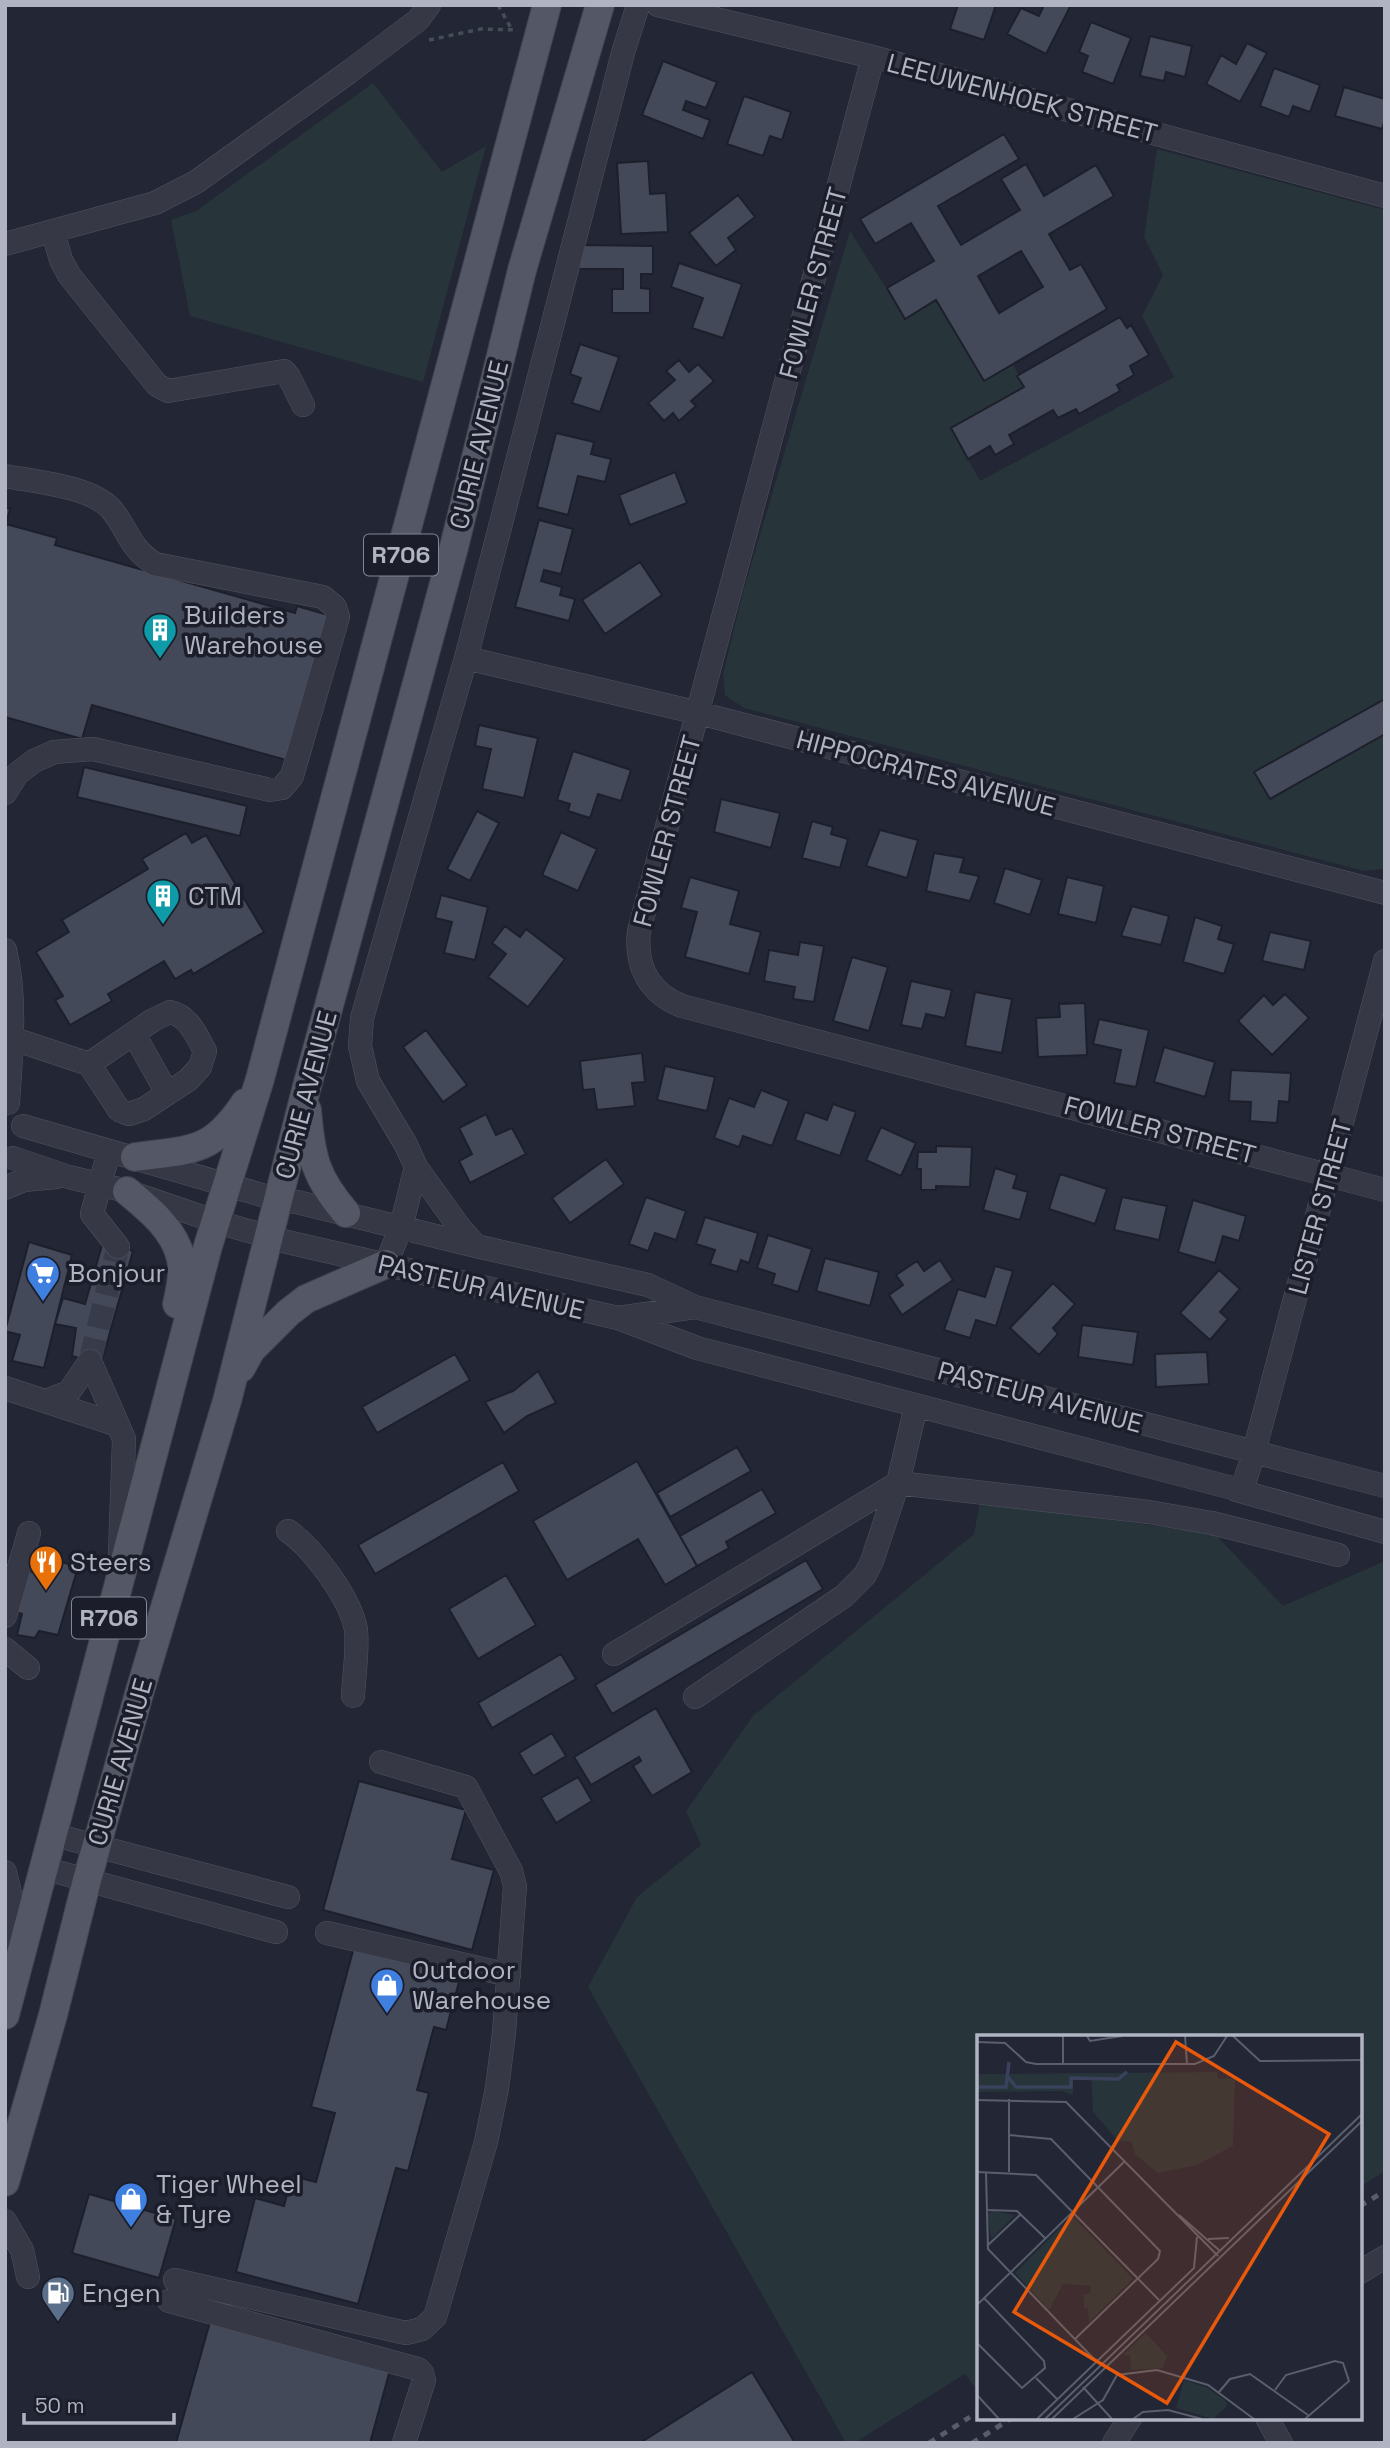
<svg xmlns="http://www.w3.org/2000/svg" width="1390" height="2448" viewBox="0 0 1390 2448" font-family="'Space Grotesk',sans-serif">
<style>
.green{fill:#273439}
.building{fill:#444959;stroke:#1d202c;stroke-width:2;fill-rule:evenodd}
.lines{fill:none;stroke-linecap:round;stroke-linejoin:round}
.minor-tunnel{stroke:#373b4a;stroke-width:23;stroke-dasharray:23 11;stroke-linecap:butt}
.minor-casing{stroke:#505360;stroke-width:24}
.major-casing{stroke:#3f424f;stroke-width:30}
.path{stroke:#444f55;stroke-width:3.5;stroke-dasharray:5 5;stroke-linecap:butt}
.minor{stroke:#363945;stroke-width:23}
.major{stroke:#545765;stroke-width:28}
.rail{stroke:#585c6c;stroke-width:5;stroke-dasharray:7 7;stroke-linecap:butt}
.labels{text-anchor:middle;stroke-width:7;stroke-linejoin:round;paint-order:stroke}
.shield{fill:#1b1e2a;stroke:#838694;stroke-width:2}
.shield-label{font-size:24px;font-weight:bold;fill:#b0b3c2}
.street-label{font-size:26px;fill:#b0b3c2;stroke:#1b1e2a}
.poi-label{font-size:26px;fill:#b0b3c2;stroke:#1b1e2a;text-anchor:start}
.inset-river{fill:none;stroke:#39415c;stroke-width:3.5}
.inset-road{fill:none;stroke:#5b5e6d;stroke-width:2}
.view{fill:#e8590c;fill-opacity:0.15;stroke:#e8590c;stroke-width:3.5}
.inset-edge{fill:none;stroke:#b0b3c2;stroke-width:3.5}
</style>
<rect width="100%" height="100%" fill="#222635"/>
<path class="green" d="M 373,83 L 442,172 L 486,146 L 423,382 L 190,316 L 171,220 L 196,211 Z
M 1157,149 L 1385,210 L 1384,869 L 1364,871 L 744,708 L 725,695 L 723,674 L 743,592 L 850,231 L 905,318 L 936,300 L 984,381 L 1013,364 L 1024,387 L 951,429 L 980,481 L 1174,377 L 1142,316 L 1163,275 L 1144,237 Z
M 980,1502 L 1215,1534 L 1283,1606 L 1385,1561 L 1385,2171 L 1360,2187 L 1360,2037 L 979,2037 L 979,2393 L 965,2374 L 854,2443 L 846,2443 L 588,1987 L 637,1897 L 701,1845 L 686,1811 L 753,1716 L 974,1534 Z"/>
<path class="building" d="M 958,5 L 996,5 L 984,40 L 950,29 Z
M 1044,5 L 1071,5 L 1046,54 L 1007,34 L 1021,8 L 1039,16 Z
M 1091,22 L 1131,38 L 1113,84 L 1082,72 L 1088,56 L 1079,52 Z
M 1150,36 L 1192,46 L 1185,77 L 1166,72 L 1164,81 L 1140,76 Z
M 1247,43 L 1267,53 L 1240,102 L 1206,84 L 1221,55 L 1236,64 Z
M 663,61 L 717,82 L 706,108 L 686,101 L 683,110 L 710,120 L 703,139 L 642,115 Z
M 1274,68 L 1320,85 L 1310,112 L 1293,106 L 1289,117 L 1260,106 Z
M 1344,87 L 1385,99 L 1385,119 L 1382,129 L 1335,116 Z
M 744,96 L 791,112 L 782,140 L 770,136 L 763,156 L 727,144 Z
M 1004,134 L 1019,159 L 938,206 L 961,245 L 1020,210 L 1001,179 L 1026,164 L 1044,196 L 1096,165 L 1114,196 L 1049,234 L 1070,270 L 1081,264 L 1107,309 L 984,381 L 936,300 L 905,319 L 887,288 L 934,261 L 911,223 L 875,244 L 860,219 ZM 1021,251 L 1043,287 L 999,313 L 978,276 Z
M 648,161 L 650,194 L 666,193 L 668,232 L 621,234 L 617,163 Z
M 738,195 L 755,217 L 728,238 L 736,250 L 716,266 L 689,233 Z
M 580,245 L 653,246 L 653,274 L 641,274 L 641,288 L 650,289 L 650,313 L 612,313 L 612,289 L 623,289 L 623,269 L 579,269 Z
M 679,263 L 742,284 L 723,338 L 692,328 L 703,298 L 671,287 Z
M 1120,317 L 1127,328 L 1131,325 L 1149,355 L 1130,366 L 1134,375 L 1117,385 L 1120,391 L 1079,414 L 1076,409 L 1058,418 L 1053,410 L 1009,435 L 1014,444 L 995,455 L 990,446 L 968,459 L 951,428 L 1024,387 L 1017,376 Z
M 580,344 L 619,357 L 600,412 L 572,403 L 581,378 L 570,374 Z
M 679,360 L 689,372 L 698,364 L 714,381 L 691,401 L 696,406 L 679,421 L 673,413 L 664,421 L 648,403 L 675,380 L 666,371 Z
M 556,433 L 594,442 L 591,454 L 611,459 L 605,482 L 578,476 L 568,515 L 537,507 Z
M 675,472 L 687,503 L 630,525 L 619,495 Z
M 5,507 L 10,509 L 6,524 L 57,538 L 55,545 L 295,613 L 297,606 L 328,615 L 286,760 L 92,705 L 82,739 L 5,717 Z
M 539,520 L 573,529 L 561,574 L 544,570 L 541,581 L 562,587 L 560,595 L 575,599 L 569,621 L 515,607 Z
M 640,562 L 662,595 L 605,634 L 582,600 Z
M 1385,699 L 1385,734 L 1270,799 L 1254,772 Z
M 479,725 L 538,738 L 524,798 L 482,789 L 491,749 L 475,746 Z
M 573,751 L 631,770 L 621,801 L 598,794 L 590,818 L 568,811 L 570,804 L 557,800 Z
M 84,767 L 247,806 L 240,836 L 77,797 Z
M 721,799 L 780,813 L 771,848 L 714,832 Z
M 477,811 L 499,823 L 470,881 L 447,869 Z
M 812,821 L 833,827 L 831,834 L 848,839 L 840,868 L 802,858 Z
M 880,830 L 918,840 L 907,878 L 866,866 Z
M 561,832 L 597,849 L 578,891 L 542,875 Z
M 186,833 L 192,843 L 206,835 L 264,932 L 193,974 L 191,970 L 175,979 L 164,961 L 108,994 L 112,1001 L 70,1025 L 55,1000 L 63,996 L 36,952 L 69,932 L 62,920 L 148,869 L 142,859 Z
M 934,853 L 964,858 L 960,872 L 979,876 L 970,901 L 926,891 Z
M 1005,868 L 1042,880 L 1030,915 L 994,903 Z
M 690,877 L 739,891 L 730,924 L 761,932 L 749,974 L 685,957 L 697,912 L 681,908 Z
M 1067,877 L 1104,886 L 1096,923 L 1058,914 Z
M 441,895 L 488,907 L 475,960 L 444,953 L 452,922 L 435,918 Z
M 1132,906 L 1169,916 L 1161,945 L 1121,936 Z
M 1195,917 L 1222,926 L 1218,939 L 1234,944 L 1224,974 L 1183,962 Z
M 505,926 L 520,937 L 526,929 L 565,959 L 528,1007 L 488,977 L 506,954 L 492,943 Z
M 1270,932 L 1311,941 L 1304,970 L 1262,961 Z
M 800,942 L 824,946 L 814,1002 L 793,999 L 795,987 L 764,981 L 769,950 L 798,955 Z
M 852,957 L 888,967 L 869,1031 L 833,1021 Z
M 911,981 L 952,990 L 945,1018 L 926,1014 L 922,1029 L 901,1025 Z
M 975,992 L 1012,999 L 1002,1053 L 965,1046 Z
M 1285,994 L 1309,1018 L 1272,1055 L 1238,1021 L 1264,995 L 1273,1005 Z
M 1085,1003 L 1087,1055 L 1038,1057 L 1036,1018 L 1060,1017 L 1059,1004 Z
M 1099,1019 L 1149,1030 L 1136,1087 L 1114,1083 L 1121,1050 L 1093,1044 Z
M 426,1030 L 467,1085 L 443,1102 L 403,1047 Z
M 1164,1047 L 1215,1062 L 1205,1097 L 1154,1082 Z
M 642,1053 L 645,1082 L 632,1083 L 635,1106 L 597,1110 L 594,1089 L 583,1090 L 580,1061 Z
M 665,1066 L 715,1077 L 707,1111 L 657,1100 Z
M 1231,1070 L 1291,1073 L 1289,1102 L 1279,1101 L 1277,1123 L 1250,1121 L 1251,1102 L 1229,1101 Z
M 761,1090 L 789,1101 L 772,1146 L 743,1136 L 739,1147 L 714,1138 L 729,1098 L 754,1107 Z
M 833,1104 L 856,1112 L 840,1156 L 795,1140 L 805,1112 L 827,1120 Z
M 486,1114 L 496,1135 L 512,1128 L 526,1154 L 470,1183 L 459,1161 L 472,1154 L 459,1128 Z
M 881,1127 L 916,1143 L 901,1176 L 866,1160 Z
M 936,1146 L 972,1147 L 970,1187 L 936,1186 L 936,1190 L 921,1190 L 921,1169 L 917,1169 L 918,1152 L 936,1152 Z
M 606,1159 L 624,1184 L 570,1223 L 552,1198 Z
M 995,1168 L 1017,1175 L 1013,1188 L 1028,1192 L 1020,1220 L 983,1210 Z
M 1060,1174 L 1107,1189 L 1095,1224 L 1049,1209 Z
M 646,1197 L 686,1211 L 676,1240 L 655,1233 L 648,1251 L 629,1244 Z
M 1122,1197 L 1167,1206 L 1159,1240 L 1114,1230 Z
M 1193,1200 L 1246,1216 L 1239,1241 L 1223,1236 L 1215,1263 L 1178,1252 Z
M 705,1217 L 758,1233 L 749,1263 L 741,1260 L 737,1272 L 710,1264 L 715,1250 L 696,1244 Z
M 768,1235 L 812,1249 L 798,1292 L 772,1284 L 775,1274 L 757,1268 Z
M 29,1242 L 72,1255 L 44,1368 L 12,1361 L 20,1335 L 5,1331 Z
M 103,1242 L 133,1251 L 101,1364 L 72,1356 L 76,1328 L 55,1324 L 63,1298 L 85,1304 Z
M 825,1258 L 879,1272 L 870,1306 L 816,1291 Z
M 940,1260 L 953,1280 L 902,1315 L 889,1295 L 903,1285 L 896,1275 L 917,1261 L 924,1271 Z
M 995,1266 L 1013,1271 L 996,1326 L 976,1320 L 970,1338 L 944,1330 L 958,1289 L 985,1297 Z
M 1219,1270 L 1240,1289 L 1220,1312 L 1228,1319 L 1210,1340 L 1180,1313 Z
M 1053,1283 L 1075,1304 L 1053,1328 L 1058,1334 L 1039,1355 L 1010,1328 Z
M 1082,1325 L 1138,1332 L 1133,1365 L 1078,1357 Z
M 1207,1352 L 1209,1384 L 1156,1387 L 1155,1354 Z
M 455,1354 L 470,1380 L 377,1433 L 362,1407 Z
M 538,1371 L 556,1403 L 527,1416 L 504,1433 L 485,1402 L 513,1391 Z
M 737,1447 L 751,1471 L 670,1517 L 657,1493 Z
M 637,1461 L 697,1566 L 665,1585 L 638,1539 L 567,1580 L 533,1521 Z
M 503,1462 L 519,1491 L 375,1574 L 358,1545 Z
M 762,1489 L 776,1513 L 726,1542 L 729,1548 L 697,1566 L 680,1536 Z
M 42,1556 L 78,1567 L 58,1635 L 39,1631 L 35,1638 L 17,1635 L 22,1614 L 16,1612 L 27,1572 L 35,1571 Z
M 806,1560 L 823,1589 L 612,1714 L 595,1685 Z
M 506,1575 L 536,1625 L 478,1659 L 449,1609 Z
M 561,1654 L 576,1679 L 492,1728 L 478,1703 Z
M 656,1708 L 692,1772 L 652,1796 L 633,1766 L 641,1761 L 639,1757 L 591,1785 L 574,1757 Z
M 552,1733 L 566,1756 L 533,1776 L 519,1753 Z
M 578,1777 L 592,1801 L 556,1823 L 541,1798 Z
M 359,1781 L 466,1810 L 452,1859 L 494,1870 L 472,1950 L 323,1910 Z
M 354,1947 L 449,1972 L 447,1979 L 459,1982 L 446,2030 L 434,2027 L 417,2090 L 429,2093 L 408,2171 L 396,2168 L 358,2304 L 236,2272 L 255,2198 L 284,2206 L 292,2176 L 316,2182 L 335,2113 L 311,2107 Z
M 89,2194 L 176,2219 L 159,2278 L 72,2253 Z
M 210,2322 L 390,2370 L 370,2443 L 176,2443 Z
M 752,2372 L 795,2443 L 640,2443 Z"/>
<g class="lines">
<path class="minor-tunnel" d="M 90,1361 L 118,1247"/>
<g class="minor-casing">
<path id="minor" d="M 658,5 L 873,57 L 1385,196
M 873,57 L 639,931 C 635,966 649,993 682,1006 L 1385,1190
M 53,232 L 61,260 L 69,275 L 157,385 L 168,391 L 284,371 L 289,377 L 303,405
M 5,244 L 155,203 L 196,182 L 349,72 L 418,20 L 429,5
M 5,476 C 35,482 92,486 112,510 C 129,531 129,548 155,564 L 323,597 L 335,607 L 338,617 L 292,776 L 282,788 L 270,790 L 93,749 L 54,752 L 34,761 L 17,774 L 5,793
M 466,658 L 699,713 L 1385,893
M 5,950 C 17,998 11,1055 8,1103
M 134,1034 L 167,1093
M 5,1036 L 89,1064 L 119,1110 L 129,1114 L 144,1109 L 188,1080 L 200,1067 L 205,1051 C 196,1035 189,1016 170,1012 L 153,1020 L 89,1064
M 23,1126 L 279,1200 L 297,1202 L 476,1246 L 648,1285 L 695,1307 L 1385,1486
M 109,1151 L 92,1214 L 118,1247
M 13,1158 L 69,1177 L 127,1191 L 217,1222 L 287,1242 L 618,1318 L 695,1307
M 5,1188 L 24,1180 L 56,1177
M 476,1246 L 460,1228 L 416,1167 L 406,1145 L 368,1081 L 360,1046 L 362,1018 L 466,658 L 623,53 L 638,5
M 386,1264 L 401,1227 L 416,1167
M 618,1318 L 697,1348 L 1240,1490 L 1243,1487 L 1254,1452 L 1385,961
M 90,1361 L 118,1425
M 5,1388 L 118,1425 L 124,1439 L 120,1553
M 46,1401 L 69,1392 L 90,1361
M 916,1406 L 898,1483 L 1149,1512 L 1212,1523 L 1338,1555
M 1236,1490 L 1385,1532
M 288,1531 C 313,1548 351,1599 356,1630 C 358,1651 354,1675 353,1696
M 5,1616 L 29,1533
M 5,1649 L 28,1668
M 614,1654 L 898,1483 L 872,1561 L 865,1575 L 844,1596 L 695,1697
M 51,1834 L 288,1897
M 43,1868 L 276,1932
M 5,1872 L 10,1893 L 16,1958
M 327,1933 L 509,1975
M 5,2221 L 22,2250 L 28,2277
M 1360,2272 L 1385,2257
M 175,2280 L 406,2333 L 422,2329 L 435,2317 L 486,2142 L 497,2088 L 504,2033 L 515,1886 L 511,1871 L 466,1787 L 381,1762
M 169,2301 L 418,2369 L 422,2373 L 424,2380 L 404,2443
M 1267,2418 L 1281,2443
M 1114,2443 L 1130,2418"/>
</g>
<g class="major-casing">
<path id="major" d="M 307,1110 C 311,1157 315,1177 346,1213
M 135,1157 C 192,1149 211,1154 245,1103
M 127,1191 C 149,1209 175,1230 181,1259 C 184,1274 180,1290 177,1304
M 241,1368 L 251,1350 L 288,1313 L 306,1299 L 386,1264
M 5,2015 L 208,1246 L 260,1079 L 547,5
M 5,2182 L 53,2015 L 87,1880 L 139,1694 L 227,1401 L 306,1090 L 454,547 L 522,270 L 600,5"/>
</g>
<path class="path" d="M 498,5 L 512,30
M 429,40 L 481,29 L 518,30"/>
<use href="#minor" class="minor"/>
<use href="#major" class="major"/>
<path class="rail" d="M 1360,2206 L 1385,2191
M 929,2443 L 970,2417
M 972,2443 L 1012,2418"/>
</g>
<defs>
<g id="building-pin" transform="scale(1.75)"><path d="M0 17L-7.5 6A9.5 9.5 0 1 1 7.5 6Z" fill="#0f9aa8" stroke="#1b1e2a"/><path d="M-4-6H4V6H1V3H-1V6H-4ZM-2.5-4.3h1.7v1.8h-1.7ZM.8-4.3h1.7v1.8H.8ZM-2.5-1h1.7V.8h-1.7ZM.8-1h1.7V.8H.8Z" fill="#fff"/></g>
<g id="supermarket-pin" transform="scale(1.75)"><path d="M0 17L-7.5 6A9.5 9.5 0 1 1 7.5 6Z" fill="#3f7fe0" stroke="#1b1e2a"/><path d="M-6-5.5h2.5l.6 2H6L4.5 2H-2.5L-4.4-4H-6ZM-1.5 3.2a1.3 1.3 0 1 0 .1 0ZM3 3.2a1.3 1.3 0 1 0 .1 0Z" fill="#fff"/></g>
<g id="restaurant-pin" transform="scale(1.75)"><path d="M0 17L-7.5 6A9.5 9.5 0 1 1 7.5 6Z" fill="#e8710a" stroke="#1b1e2a"/><path d="M-5-6h1v4h1v-4h1v4h1v-4h1v5L-1.5 .5V6h-2V.5L-5-1ZM5-6V6H3V1.5H1.5Q1.5-4 5-6Z" fill="#fff"/></g>
<g id="shop-pin" transform="scale(1.75)"><path d="M0 17L-7.5 6A9.5 9.5 0 1 1 7.5 6Z" fill="#3f7fe0" stroke="#1b1e2a"/><path d="M-5-2.5h2.3a2.7 3.5 0 0 1 5.4 0H5L5.5 6h-11ZM-1.5-2.5h3a1.5 2.3 0 0 0-3 0Z" fill="#fff"/></g>
<g id="fuel-pin" transform="scale(1.75)"><path d="M0 17L-7.5 6A9.5 9.5 0 1 1 7.5 6Z" fill="#5c6f8a" stroke="#1b1e2a"/><path d="M-5.5-6h7V0h2V4h1.3V-2.5L3-4.5l.8-.8L6-3V5H2.5V1h-1V6h-7ZM-4.2-4.7v3.2H.2V-4.7Z" fill="#fff"/></g>
</defs>
<g fill-rule="evenodd">
<use href="#building-pin" x="160" y="630"/>
<use href="#building-pin" x="163" y="896"/>
<use href="#supermarket-pin" x="43" y="1273"/>
<use href="#restaurant-pin" x="46" y="1562"/>
<use href="#shop-pin" x="387" y="1985"/>
<use href="#shop-pin" x="131" y="2199"/>
<use href="#fuel-pin" x="58" y="2293"/>
</g>
<g class="labels">
<g class="shield">
<rect x="364" y="534.5" width="74" height="41" rx="5"/>
<rect x="72" y="1597.5" width="74" height="41" rx="5"/>
</g>
<g class="shield-label">
<text x="401" y="563">R706</text>
<text x="109" y="1626">R706</text>
</g>
<g class="street-label">
<text transform="translate(1022 98) rotate(15)" y="9">LEEUWENHOEK STREET</text>
<text transform="translate(813 283) rotate(-75)" y="9">FOWLER STREET</text>
<text transform="translate(479 445) rotate(-76)" y="9">CURIE AVENUE</text>
<text transform="translate(926 773) rotate(15)" y="9">HIPPOCRATES AVENUE</text>
<text transform="translate(667 831) rotate(-75)" y="9">FOWLER STREET</text>
<text transform="translate(306 1095) rotate(-75)" y="9">CURIE AVENUE</text>
<text transform="translate(1160 1130) rotate(15)" y="9">FOWLER STREET</text>
<text transform="translate(1320 1207) rotate(-75)" y="9">LISTER STREET</text>
<text transform="translate(481 1287) rotate(13)" y="9">PASTEUR AVENUE</text>
<text transform="translate(1040 1397) rotate(15)" y="9">PASTEUR AVENUE</text>
<text transform="translate(120 1762) rotate(-74)" y="9">CURIE AVENUE</text>
</g>
<g class="poi-label">
<text x="184" y="624">Builders<tspan x="184" dy="30">Warehouse</tspan></text>
<text x="188" y="905">CTM</text>
<text x="68" y="1282">Bonjour</text>
<text x="70" y="1571">Steers</text>
<text x="412" y="1979">Outdoor<tspan x="412" dy="30">Warehouse</tspan></text>
<text x="156" y="2193">Tiger Wheel<tspan x="156" dy="30">&amp; Tyre</tspan></text>
<text x="82" y="2302">Engen</text>
</g>
</g>
<g transform="translate(977 2035)">
<rect width="385" height="385" fill="#222635"/>
<path d="M 240,37 L 241,44 L 258,43 L 256,111 L 220,130 L 181,138 L 158,119 L 155,107 L 140,105 L 116,77 L 114,40 L 114,45 L 96,45 L 96,60 L 84,56 L 0,57 L 0,39 ZM 15,176 L 38,180 L 14,204 L 11,180 ZM 95,181 L 156,244 L 112,287 L 111,274 L 107,273 L 107,262 L 103,261 L 113,258 L 114,251 L 86,249 L 72,275 L 38,238 ZM 169,298 L 190,321 L 186,333 L 154,335 L 153,320 L 146,320 ZM 207,345 L 231,353 L 250,367 L 249,372 L 236,384 L 199,373 Z" fill="#273439"/>
<path class="inset-river" d="M 31,42 L 39,52 L 94,52 L 94,43 L 141,44 L 150,37M 0,52 L 29,52 L 32,27"/>
<path class="inset-road" d="M 86,1 L 86,29M 110,1 L 113,6 L 145,1M 208,1 L 210,29M 256,1 L 283,26 L 385,25M 0,7 L 28,8 L 49,27 L 59,29 L 218,29 L 237,21 L 250,1M 0,65 L 89,67 L 241,221M 32,100 L 74,104 L 183,216 L 181,224 L 98,304M 0,137 L 59,140 L 182,265M 9,137 L 11,214 L 119,326M 32,137 L 32,64M 9,175 L 40,176 L 68,203M 202,180 L 243,216M 231,204 L 252,203M 10,211 L 44,179M 0,270 L 148,126M 0,308 L 45,353 L 68,333 L 67,326 L 7,263M 59,343 L 80,364M 106,352 L 135,384M 298,355 L 309,340 L 358,326 L 366,328 L 372,346 L 328,384M 242,357 L 253,344 L 273,339 L 331,380M 0,360 L 22,384M 60,384 L 217,233 L 220,202M 68,384 L 385,79M 75,384 L 385,86M 96,384 L 126,365 L 140,340 L 180,335 L 231,350 L 277,384M 156,384 L 166,377 L 191,375 L 225,384"/>
<path class="view" d="M 199,7 L 352,99 L 190,368 L 37,277 Z"/>
<rect width="385" height="385" class="inset-edge"/>
</g>
<rect width="1390" height="2448" fill="none" stroke="#b0b3c2" stroke-width="14"/>
<path d="M24 2413v10h150v-10" fill="none" stroke="#b0b3c2" stroke-width="3.5"/>
<text x="35" y="2413" font-size="21" fill="#b0b3c2" stroke="#1b1e2a" stroke-width="5" paint-order="stroke">50 m</text>
</svg>
